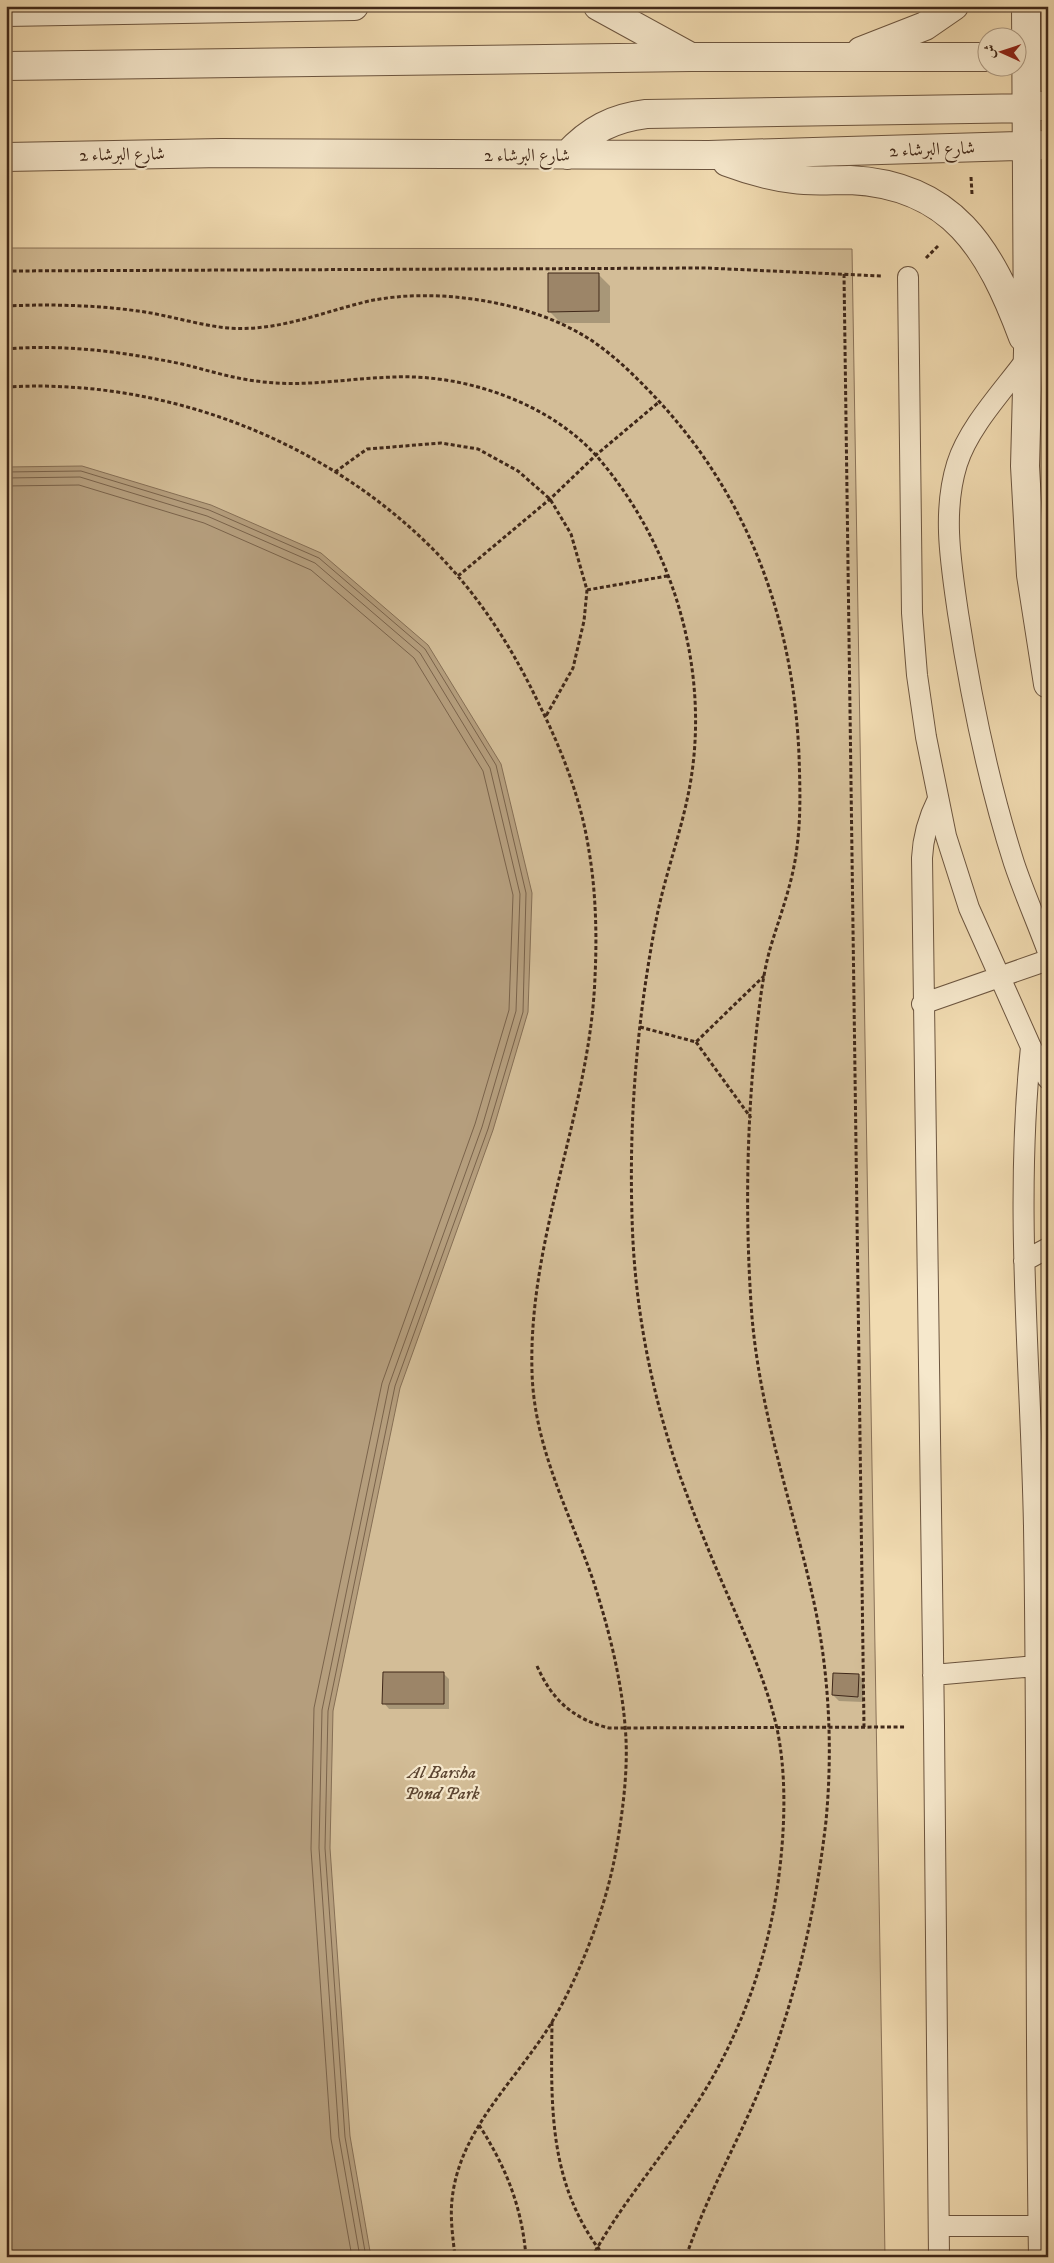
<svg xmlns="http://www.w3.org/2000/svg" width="1054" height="2263" viewBox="0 0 1054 2263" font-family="'IM FELL DW Pica',Amiri,serif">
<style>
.green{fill:#d3bd97;stroke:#8a7258}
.water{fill:#b59e7d;stroke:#866f55}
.shadow{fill:#0003}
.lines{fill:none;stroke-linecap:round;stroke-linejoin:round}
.shore{stroke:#7a634b;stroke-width:1}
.building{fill:#9c8568;stroke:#402819}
.service-casing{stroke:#6c553f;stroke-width:22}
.minor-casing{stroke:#6c553f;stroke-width:30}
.tertiary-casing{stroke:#6c553f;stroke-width:30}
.path{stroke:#402819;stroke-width:3;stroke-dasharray:4 2.5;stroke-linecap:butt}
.service{stroke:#f6e8cc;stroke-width:20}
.minor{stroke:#f6e8cc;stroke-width:28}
.tertiary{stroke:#f6e8cc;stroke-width:28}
.labels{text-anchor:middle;stroke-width:4.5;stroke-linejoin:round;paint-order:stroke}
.street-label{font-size:18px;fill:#402819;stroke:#f6e8cc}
.park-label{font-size:18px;font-style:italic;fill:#5d4632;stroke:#f6e8cc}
</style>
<rect width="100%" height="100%" fill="#f1dbb1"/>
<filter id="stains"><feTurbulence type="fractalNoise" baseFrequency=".004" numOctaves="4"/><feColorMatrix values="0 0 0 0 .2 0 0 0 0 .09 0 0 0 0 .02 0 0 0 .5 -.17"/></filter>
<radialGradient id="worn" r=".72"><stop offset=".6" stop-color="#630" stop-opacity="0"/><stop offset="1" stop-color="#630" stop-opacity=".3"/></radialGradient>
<path class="green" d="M 6,248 L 852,249 L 885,2257 L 6,2257 Z"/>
<path class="water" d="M 82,466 L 211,505 L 321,553 L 428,645 L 501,764 L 532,893 L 528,1012 L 493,1130 L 400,1388 L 333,1711 L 330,1848 L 350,2136 L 371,2257 L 6,2257 L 6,467 Z"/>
<path class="shadow" d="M 598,274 L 610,286 L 610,323 L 561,323 L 549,311 Z
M 443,1673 L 449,1679 L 449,1709 L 389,1709 L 384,1703 Z
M 859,1675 L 864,1681 L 863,1702 L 839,1701 L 833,1695 Z"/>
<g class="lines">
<path class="shore" d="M 6,472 L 81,471 L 209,510 L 319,558 L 425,649 L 496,765 L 526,893 L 523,1012 L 488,1129 L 395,1386 L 328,1711 L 325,1848 L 345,2137 L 366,2257
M 6,478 L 80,477 L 207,516 L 315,563 L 420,653 L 490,768 L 520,894 L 516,1011 L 482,1127 L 389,1385 L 322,1710 L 319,1848 L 339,2137 L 360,2257
M 6,486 L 79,485 L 204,523 L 311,570 L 414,658 L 483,771 L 513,895 L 509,1010 L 475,1124 L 382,1383 L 314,1708 L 311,1849 L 331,2139 L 352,2257"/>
</g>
<path class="building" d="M 548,273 L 599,273 L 599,311 L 548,312 Z
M 383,1672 L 444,1672 L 444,1704 L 382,1704 Z
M 833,1673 L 859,1674 L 858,1697 L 832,1695 Z"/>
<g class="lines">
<g class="service-casing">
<path id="service" d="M 908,277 L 912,613 L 917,675 L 926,737 L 946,836 L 969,908 L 1031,1047 L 1048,1079
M 1028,357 C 1004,390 969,426 957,464 C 942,512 951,564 958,613 C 971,698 988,782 1014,863 C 1024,893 1037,922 1048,952
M 938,799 C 928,819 923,836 922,858 L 934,1726 L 939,2257
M 922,1004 L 1048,960
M 1031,1047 C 1014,1207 1031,1367 1034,1527 C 1038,1770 1035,2014 1039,2257
M 1024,1261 L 1048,1248
M 933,1675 L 1036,1666 L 1042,1655
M 939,2226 L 1048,2226"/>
</g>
<g class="minor-casing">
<path id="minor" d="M 6,12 L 354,6"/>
</g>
<g class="tertiary-casing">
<path id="tertiary" d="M 598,6 L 689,56
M 1026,6 L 1028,351 L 1025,466 L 1031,575 L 1048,684
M 861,51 L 925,26 L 954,6
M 6,66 L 691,57 L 986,57
M 567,155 C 590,130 613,118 646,114 L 1027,108 L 1048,105
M 6,157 L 222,153 L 709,155 L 1048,145
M 727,162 C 748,170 771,176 793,179 C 812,182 831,180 850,180 C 953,185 990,249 1023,337"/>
</g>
<path class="path" d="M 971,177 L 972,194
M 926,258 L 938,246
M 6,271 L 706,268 L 881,276
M 844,274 L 864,1727
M 6,306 C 50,304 94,305 138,311 C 168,315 198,325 228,328 C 278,332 322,312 369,301 C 436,287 528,301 586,337 C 612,353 634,375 655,397 C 749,497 793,619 799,755 C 800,786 801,817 797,847 C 793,883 780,915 770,949 C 763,974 760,1001 757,1026 C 747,1117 745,1211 751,1303 C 757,1404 791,1499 813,1598 C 829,1670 833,1747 826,1821 C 816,1908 797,1994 765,2076 C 741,2137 707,2194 686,2257
M 6,349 C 66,344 124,352 182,364 C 207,370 231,378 256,381 C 303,388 348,378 395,377 C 466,374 553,404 600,460 C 673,546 709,667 691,779 C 683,829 664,876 655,926 C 637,1022 629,1118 632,1216 C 634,1305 651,1392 680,1476 C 693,1512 707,1547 722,1582 C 742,1628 764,1675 776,1724 C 787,1772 785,1827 779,1875 C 769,1955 742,2032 699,2100 C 665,2154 623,2201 592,2257
M 6,387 C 173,377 347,448 457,575 C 489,612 516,656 537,700 C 561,748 581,798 589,851 C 596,892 597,936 595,977 C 590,1111 528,1237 532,1372 C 534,1447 569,1511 593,1580 C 608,1626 621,1677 625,1725 C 629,1766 623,1810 616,1851 C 606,1907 581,1973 552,2022 C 517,2080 459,2129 452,2200 C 450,2219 453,2238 455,2257
M 335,472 L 367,449 L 441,443 L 478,449 L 518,471 L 550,499 L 571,534 L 587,590 L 584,621 L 573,668 L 546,716
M 458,576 L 550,499 L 596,455 L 659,402
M 587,590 L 667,576
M 640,1027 L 696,1042 L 764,976
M 696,1042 L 751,1118
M 537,1666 C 552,1700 573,1719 609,1728 L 906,1727
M 552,2022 C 551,2107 548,2186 605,2257
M 479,2125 C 506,2167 522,2207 526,2257"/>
<use href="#service" class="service"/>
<use href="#minor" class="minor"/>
<use href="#tertiary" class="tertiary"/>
</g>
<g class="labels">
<g class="street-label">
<text transform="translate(932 149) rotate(-2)" y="6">شارع البرشاء 2</text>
<text transform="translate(122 154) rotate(-1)" y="6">شارع البرشاء 2</text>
<text x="527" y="161">شارع البرشاء 2</text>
</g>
<g class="park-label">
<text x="442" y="1778">Al Barsha<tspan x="442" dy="21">Pond Park</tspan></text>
</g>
</g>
<rect width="1054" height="2263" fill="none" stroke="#f1dbb1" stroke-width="25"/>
<rect x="8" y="8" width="1039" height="2248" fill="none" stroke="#402819" stroke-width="2.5"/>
<rect x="12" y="12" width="1029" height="2238" fill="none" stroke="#402819"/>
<g transform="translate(1002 52) rotate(273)"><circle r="24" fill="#f6e8cc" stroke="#ad9b84"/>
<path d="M0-4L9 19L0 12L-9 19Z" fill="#8f2418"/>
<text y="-8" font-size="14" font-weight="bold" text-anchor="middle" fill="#402819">ش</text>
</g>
<rect width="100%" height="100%" filter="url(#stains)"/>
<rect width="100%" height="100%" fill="url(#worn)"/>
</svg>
